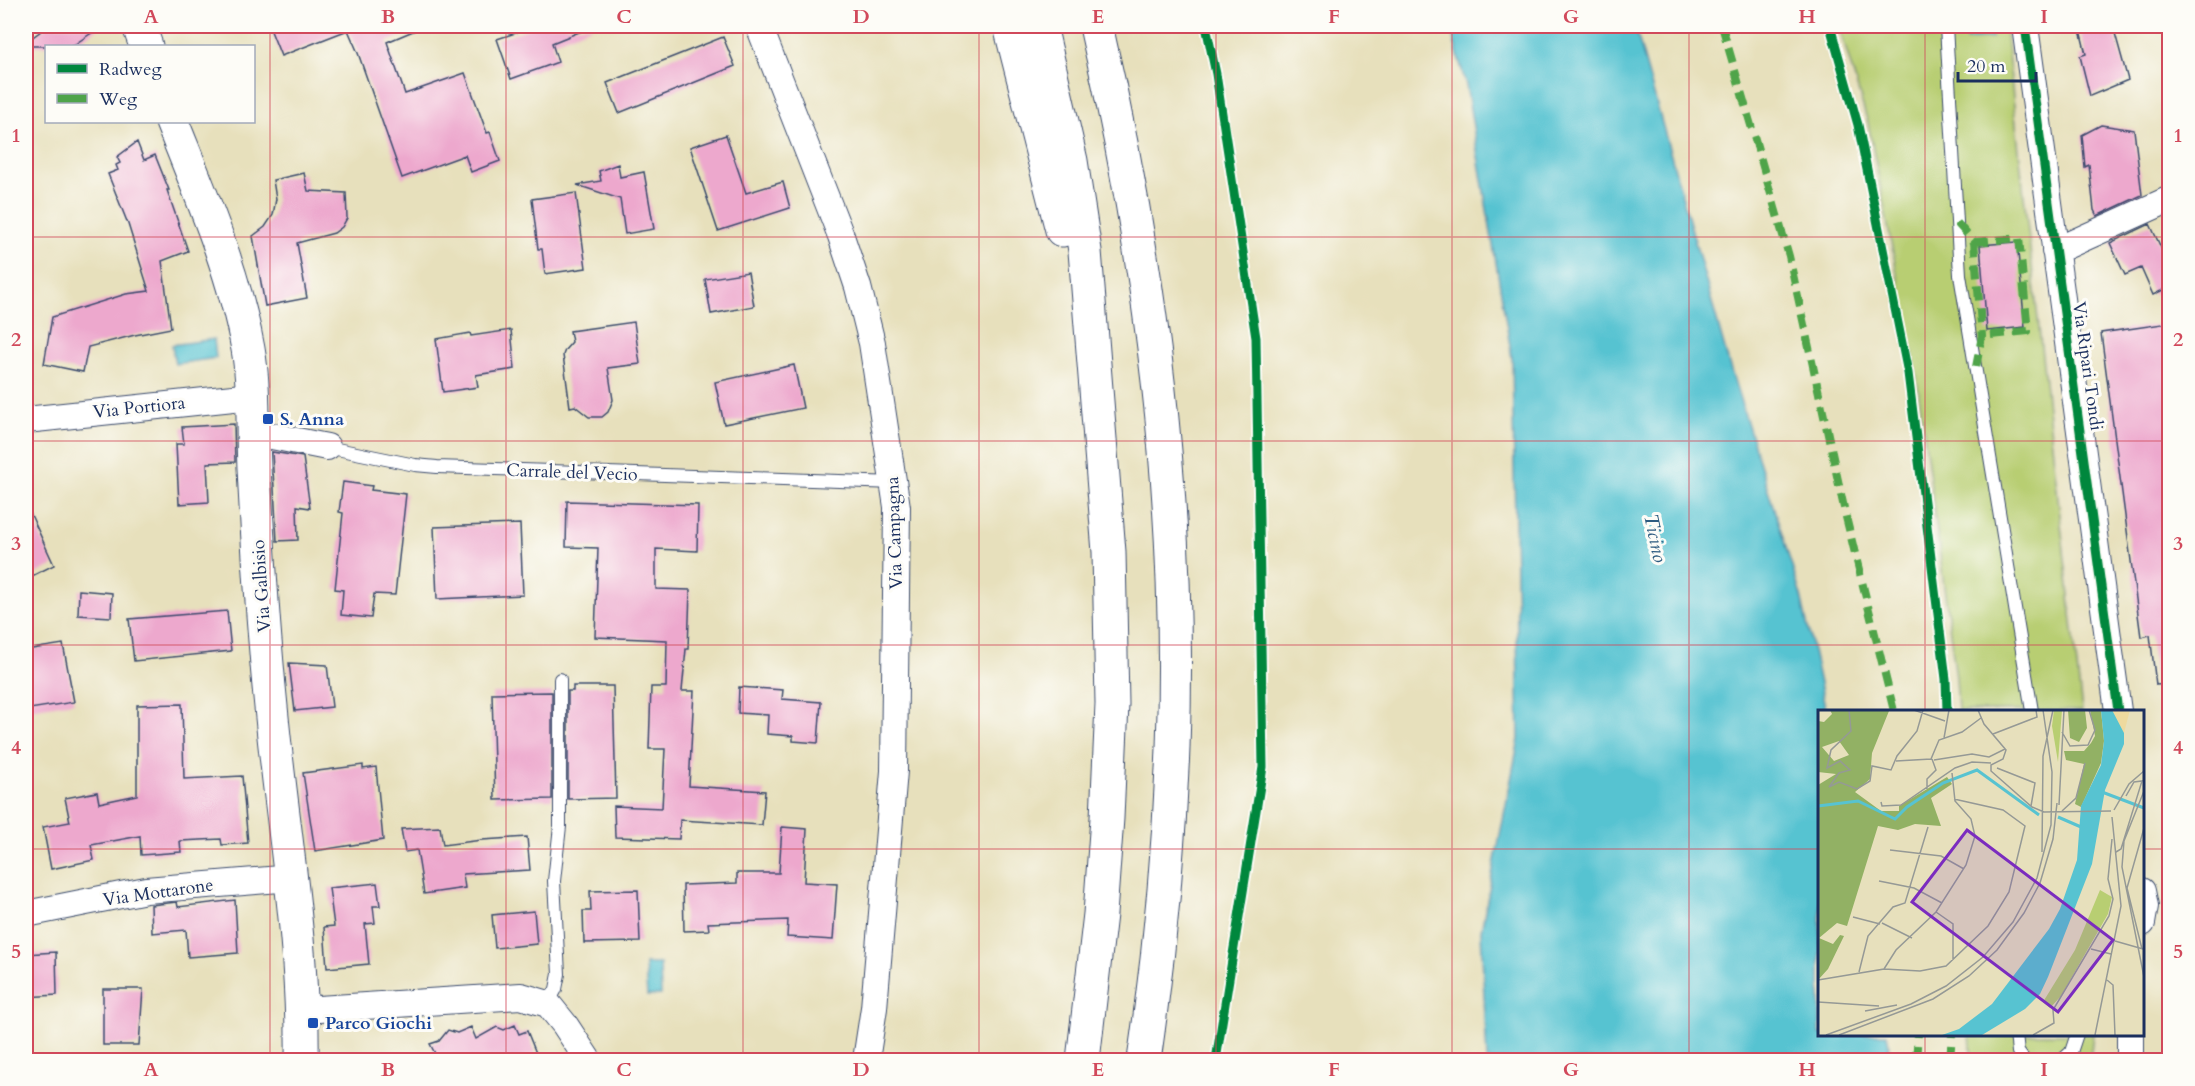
<svg xmlns="http://www.w3.org/2000/svg" width="2195" height="1086" viewBox="0 0 2195 1086" font-family="Cardo,serif">
<style>
.green{fill:#b8ce72;stroke:#6a7e68;stroke-width:1.5}
.water{fill:#57c3d1;stroke:#397998;stroke-width:1.5}
.building{fill:#eda8cd}
.lines{fill:none;stroke-linecap:round;stroke-linejoin:round}
.lane-casing{stroke:#3a4a6c;stroke-width:14}
.street-casing{stroke:#3a4a6c;stroke-width:28}
.secondary-casing{stroke:#3a4a6c;stroke-width:35}
.highway-casing{stroke:#3a4a6c;stroke-width:35}
.lane{stroke:#fff;stroke-width:12}
.street{stroke:#fff;stroke-width:26}
.secondary{stroke:#fff;stroke-width:33}
.highway{stroke:#fff;stroke-width:33}
.quiet{stroke:#4fa44a;stroke-width:8;stroke-dasharray:15 8;stroke-linecap:butt}
.cycleway-casing{stroke:#fdfcf7;stroke-width:13}
.cycleway{stroke:#00873e;stroke-width:9}
.grid{fill:none;stroke:#d1495b;stroke-width:1.5;stroke-opacity:0.55}
.transit-dot{fill:#1a4fb4;stroke:#fdfcf7;stroke-width:2}
.labels{text-anchor:middle;stroke-width:6;stroke-linejoin:round;paint-order:stroke}
.street-label{font-size:18px;fill:#1b2f5e;stroke:#fdfcf7}
.transit-label{font-size:18px;font-weight:bold;fill:#164399;stroke:#fdfcf7;text-anchor:start}
.water-label{font-size:20px;font-style:italic;fill:#2d5b80;stroke:#fdfcf7}
.inset-river{fill:none;stroke:#57c3d1;stroke-width:3}
.inset-road{fill:none;stroke:#959996;stroke-width:1.5}
.view{fill:#7b2cbf;fill-opacity:0.15;stroke:#7b2cbf;stroke-width:3}
.inset-edge{fill:none;stroke:#1b2f5e;stroke-width:3}
.neatline{fill:none;stroke:#d1495b;stroke-width:2}
.grid-label{font-size:20px;text-anchor:middle;font-weight:bold;fill:#d1495b}
</style>
<rect width="100%" height="100%" fill="#fdfcf7"/>
<filter id="ink" filterUnits="userSpaceOnUse"><feTurbulence type="fractalNoise" baseFrequency=".0167" numOctaves="2"/><feDisplacementMap in="SourceGraphic" scale="12" xChannelSelector="R" yChannelSelector="G"/><feConvolveMatrix kernelMatrix="1 2 1 2 8 2 1 2 1" color-interpolation-filters="sRGB"/></filter>
<filter id="wash" filterUnits="userSpaceOnUse"><feTurbulence type="fractalNoise" baseFrequency=".008" numOctaves="4" result="noise"/><feDisplacementMap in="SourceGraphic" scale="24" xChannelSelector="R" yChannelSelector="G"/><feGaussianBlur stdDeviation="1.35" result="paint"/><feColorMatrix in="noise" values="0 0 0 0 0 0 0 0 0 0 0 0 0 0 0 0 0 1.4 0 .05"/><feComposite in="paint" operator="in"/></filter>
<g filter="url(#wash)">
<rect width="100%" height="100%" fill="#e7e0bc"/>
<path class="green" d="M 1839,26 L 2005,26 L 2082,711 L 1958,711 L 1956,678 L 1916,372 L 1868,123 Z
M 1970,1034 L 2093,1034 L 2090,1060 L 1972,1060 Z"/>
<path class="water" d="M 1450,26 L 1635,26 L 1729,364 L 1801,596 L 1826,711 L 1820,711 L 1820,1034 L 1887,1034 L 1889,1044 L 1887,1060 L 1487,1060 L 1481,931 L 1519,739 L 1512,358 L 1466,85 Z
M 1965,26 L 1991,26 L 1992,38 L 1966,40 Z
M 214,339 L 216,358 L 175,364 L 172,345 Z
M 645,964 L 660,964 L 661,995 L 647,996 Z"/>
<g id="blocks">
<path class="building" d="M 48,26 L 102,26 L 72,46 L 26,46 L 26,42 Z
M 269,26 L 425,26 L 387,42 L 405,94 L 465,73 L 487,133 L 490,132 L 500,161 L 471,172 L 465,155 L 402,178 L 358,53 L 348,30 L 281,56 Z
M 537,26 L 594,26 L 552,43 L 558,62 L 511,79 L 497,39 Z
M 2079,26 L 2113,26 L 2128,80 L 2090,96 L 2080,56 L 2086,54 Z
M 723,37 L 735,66 L 619,113 L 607,83 Z
M 2101,125 L 2134,130 L 2142,195 L 2097,216 L 2094,210 L 2089,165 L 2085,167 L 2082,135 Z
M 726,135 L 746,193 L 783,182 L 790,208 L 718,231 L 690,147 Z
M 137,142 L 144,160 L 155,155 L 169,190 L 167,190 L 188,251 L 162,261 L 171,328 L 135,335 L 88,347 L 83,372 L 44,364 L 52,317 L 126,294 L 149,291 L 128,224 L 108,174 L 118,170 L 116,165 L 120,163 L 117,157 Z
M 618,164 L 620,177 L 644,172 L 654,229 L 625,234 L 620,199 L 577,185 L 601,181 L 599,171 Z
M 304,173 L 308,191 L 346,193 L 347,218 L 342,227 L 334,233 L 297,243 L 307,298 L 265,306 L 253,236 L 265,227 L 273,215 L 276,199 L 273,180 Z
M 576,193 L 586,268 L 545,274 L 542,249 L 538,249 L 532,199 Z
M 2150,224 L 2169,265 L 2169,287 L 2153,295 L 2141,268 L 2125,275 L 2110,243 Z
M 2017,242 L 2025,327 L 1987,331 L 1980,245 Z
M 748,272 L 754,306 L 711,314 L 705,279 Z
M 634,322 L 640,364 L 608,368 L 613,400 L 608,412 L 602,417 L 589,417 L 575,406 L 570,407 L 563,355 L 565,350 L 572,342 L 570,331 Z
M 2169,323 L 2169,684 L 2156,685 L 2150,635 L 2141,637 L 2101,333 Z
M 511,330 L 515,369 L 476,375 L 478,387 L 443,392 L 436,339 L 470,333 L 471,336 Z
M 794,365 L 803,408 L 724,424 L 715,382 Z
M 234,424 L 235,462 L 207,463 L 209,502 L 179,504 L 176,444 L 184,444 L 182,427 Z
M 272,452 L 303,457 L 310,508 L 297,506 L 298,540 L 277,541 Z
M 343,482 L 372,486 L 371,490 L 406,494 L 395,595 L 374,594 L 371,618 L 341,615 L 343,590 L 335,589 L 343,513 L 339,512 Z
M 567,501 L 698,505 L 697,551 L 656,549 L 656,589 L 690,590 L 688,649 L 686,649 L 682,691 L 694,691 L 689,786 L 765,791 L 762,825 L 680,820 L 679,839 L 615,837 L 614,806 L 662,808 L 665,749 L 649,749 L 651,687 L 666,687 L 667,640 L 595,637 L 598,548 L 566,547 Z
M 26,504 L 54,565 L 26,579 Z
M 520,524 L 523,595 L 437,599 L 434,527 Z
M 79,590 L 112,593 L 111,617 L 78,615 Z
M 227,611 L 231,651 L 134,661 L 129,619 Z
M 63,644 L 74,702 L 30,709 L 26,682 L 26,669 L 28,668 L 26,650 Z
M 289,663 L 327,665 L 332,707 L 295,711 Z
M 573,686 L 613,686 L 616,798 L 568,799 L 568,691 L 573,691 Z
M 739,687 L 783,690 L 782,699 L 821,702 L 818,743 L 793,741 L 793,736 L 767,734 L 768,715 L 738,713 Z
M 552,692 L 552,799 L 495,800 L 492,693 Z
M 182,704 L 184,779 L 242,776 L 248,843 L 222,845 L 221,839 L 180,841 L 181,852 L 141,855 L 140,836 L 91,845 L 94,860 L 51,869 L 43,827 L 70,822 L 65,798 L 97,792 L 99,803 L 137,795 L 137,705 Z
M 363,765 L 363,769 L 376,767 L 383,840 L 315,851 L 303,773 Z
M 440,827 L 443,845 L 482,840 L 527,837 L 530,870 L 463,874 L 465,888 L 424,894 L 417,850 L 405,852 L 401,829 Z
M 782,827 L 807,829 L 804,882 L 837,884 L 833,940 L 787,937 L 788,920 L 708,923 L 709,930 L 684,931 L 683,885 L 737,883 L 737,873 L 779,873 Z
M 377,883 L 380,906 L 373,906 L 375,923 L 365,924 L 369,964 L 327,968 L 324,927 L 334,926 L 329,888 Z
M 638,890 L 640,942 L 584,943 L 583,911 L 591,911 L 590,891 Z
M 235,900 L 238,953 L 188,957 L 186,930 L 152,933 L 151,905 L 177,902 L 178,907 Z
M 534,911 L 537,944 L 495,948 L 492,915 Z
M 56,952 L 57,995 L 26,997 L 26,954 Z
M 103,989 L 143,989 L 139,1045 L 103,1045 Z
M 515,1025 L 519,1034 L 527,1031 L 536,1053 L 520,1060 L 435,1060 L 438,1059 L 430,1044 L 439,1041 L 448,1030 L 457,1033 L 471,1027 L 476,1039 L 497,1027 L 504,1030 Z"/>
</g>
</g>
<g filter="url(#ink)">
<use href="#blocks" fill-opacity="0" stroke="#3a4a6c" stroke-width="1.5"/>
<g class="lines">
<g class="lane-casing">
<path id="lane" d="M 1946,26 L 1960,275 L 2032,711
M 327,447 L 415,465 L 437,467 L 895,483
M 548,1004 L 556,989 L 559,974 L 554,881 L 560,826 L 560,679
M 2016,1034 L 2018,1052 L 2024,1060
M 2062,1060 L 2071,1052 L 2077,1034"/>
</g>
<g class="street-casing">
<path id="street" d="M 759,26 L 841,236 L 858,287 L 872,343 L 897,507 L 894,771 L 874,1008 L 866,1060
M 2025,26 L 2118,711
M 2055,251 L 2170,199
M 26,420 L 252,396
M 252,432 L 327,447
M 2142,891 L 2145,906 L 2142,923
M 26,914 L 146,890 L 292,878
M 303,1010 L 521,996 L 548,1004 L 565,1025 L 588,1060
M 2130,1034 L 2130,1060"/>
</g>
<g class="secondary-casing">
<path id="secondary" d="M 139,26 L 146,46
M 172,122 C 201,195 234,271 248,349 C 255,388 252,429 254,468 C 258,548 263,628 271,707 C 282,825 304,942 302,1060"/>
</g>
<g class="highway-casing">
<path id="highway" d="M 1010,26 L 1062,230
M 1040,26 L 1071,161 L 1085,251 L 1109,552 L 1112,704 L 1107,818 L 1100,914 L 1083,1060
M 1096,26 C 1150,259 1182,507 1173,748 C 1169,853 1159,957 1144,1060"/>
</g>
<use href="#lane" class="lane"/>
<use href="#street" class="street"/>
<use href="#secondary" class="secondary"/>
<use href="#highway" class="highway"/>
<path class="quiet" d="M 1722,26 L 1789,256 L 1846,517 L 1894,711
M 1957,223 L 1974,242 L 1982,336 L 1976,367
M 1974,242 L 2019,238 L 2028,331 L 1982,336
M 1916,1060 L 1918,1034
M 1950,1060 L 1952,1034"/>
<g class="cycleway-casing">
<path id="cycleway" d="M 1206,26 L 1216,74 L 1256,338 L 1263,767 L 1216,1060
M 1830,26 L 1858,125 L 1908,373 L 1946,679 L 1947,711
M 2025,26 L 2118,711"/>
</g>
<use href="#cycleway" class="cycleway"/>
</g>
</g>
<path class="grid" d="M 270,26 L 270,1060M 506,26 L 506,1060M 743,26 L 743,1060M 979,26 L 979,1060M 1216,26 L 1216,1060M 1452,26 L 1452,1060M 1689,26 L 1689,1060M 1925,26 L 1925,711M 26,237 L 2170,237M 26,441 L 2170,441M 26,645 L 2170,645M 26,849 L 1820,849M 2142,849 L 2170,849M 1925,1034 L 1925,1060"/>
<g class="transit-dot">
<rect x="262" y="413" width="12" height="12" rx="3"/>
<rect x="307" y="1017" width="12" height="12" rx="3"/>
</g>
<g class="labels">
<g class="street-label">
<text transform="translate(2088 366) rotate(82)" y="6">Via Ripari Tondi</text>
<text transform="translate(139 407) rotate(-6)" y="6">Via Portiora</text>
<text transform="translate(572 472) rotate(2)" y="6">Carrale del Vecio</text>
<text transform="translate(894 533) rotate(-92)" y="6">Via Campagna</text>
<text transform="translate(261 586) rotate(-94)" y="6">Via Galbisio</text>
<text transform="translate(158 892) rotate(-8)" y="6">Via Mottarone</text>
</g>
<g class="transit-label">
<text x="280" y="425">S. Anna</text>
<text x="325" y="1029">Parco Giochi</text>
</g>
<g class="water-label">
<text transform="translate(1656 538) rotate(78)" y="7">Ticino</text>
</g>
</g>
<g transform="translate(1818 710)">
<rect width="326" height="326" fill="#e7e0bc"/>
<path d="M 236,0 L 244,0 L 240,52 L 234,16 ZM 282,180 L 294,187 L 290,204 L 243,286 L 232,298 L 225,292 L 257,240 Z" fill="#b8ce72"/>
<path d="M 12,0 L 71,1 L 54,43 L 52,69 L 37,82 L 63,101 L 81,101 L 81,96 L 129,67 L 134,74 L 113,88 L 123,116 L 97,114 L 80,120 L 60,116 L 29,216 L 19,213 L 1,228 L 15,234 L 22,225 L 26,226 L 10,259 L 0,270 L 0,75 L 18,64 L 0,62 L 0,11 L 6,12 L 14,4 ZM 21,31 L 31,45 L 16,51 L 4,37 ZM 250,0 L 267,0 L 269,18 L 261,32 L 252,28 ZM 272,0 L 283,0 L 286,31 L 283,53 L 263,97 L 257,94 L 266,54 L 248,50 L 246,41 L 266,41 L 273,33 L 277,26 Z" fill="#92b164" fill-rule="evenodd"/>
<path d="M 294,0 L 312,0 L 306,23 L 301,19 Z" fill="#eeda9e"/>
<path d="M 283,0 L 294,0 L 306,23 L 306,34 L 287,80 L 274,154 L 230,267 L 222,284 L 207,299 L 164,325 L 124,325 L 141,319 L 174,294 L 231,219 L 242,199 L 259,150 L 263,96 L 283,55 L 286,31 Z" fill="#57c3d1"/>
<path class="inset-river" d="M 284,82 L 326,98M 0,96 L 40,91 L 77,109 L 89,97 L 125,73 L 159,60 L 221,105M 240,107 L 263,117"/>
<path class="inset-road" d="M 31,0 L 33,21 L 13,40 L 9,58 L 22,51 L 32,60 L 21,63 L 11,77 L 21,72 L 39,79 L 52,71 L 54,56 L 73,60 L 79,46 L 99,21 L 105,0M 96,0 L 127,11M 160,0 L 166,14 L 188,40 L 185,49 L 173,55 L 173,61 L 214,97 L 226,102 L 293,101M 244,22 L 252,36 L 270,35 L 277,20 L 271,0M 175,24 L 219,7 L 218,0M 126,28 L 131,0M 116,50 L 154,44 L 171,47 L 187,39M 78,51 L 113,49 L 121,30 L 144,22 L 163,8M 179,58 L 217,73 L 213,96M 109,79 L 109,69 L 118,60 L 114,49M 326,81 L 306,131 L 304,157 L 326,267M 63,92 L 64,96 L 83,95 L 137,58 L 154,52 L 173,53M 241,95 L 246,0M 296,100 L 311,74 L 326,61M 244,101 L 258,88 L 267,53M 72,140 L 123,146 L 146,159M 224,142 L 225,46 L 235,0M 298,142 L 303,139 L 324,71 L 316,72 L 308,86M 61,171 L 96,178 L 124,193M 118,202 L 135,214 L 135,250M 35,207 L 62,214M 64,213 L 94,228M 297,231 L 325,239M 273,239 L 293,244M 324,239 L 309,178 L 326,118M 66,259 L 102,261 L 128,256 L 170,216 L 191,182 L 207,116 L 185,100 L 136,89M 41,262 L 50,226 L 75,197 L 87,193 L 110,117M 0,270 L 66,259 L 78,240 L 118,202 L 148,155 L 157,126 L 153,109 L 137,91 L 134,63M 289,270 L 295,275 L 297,325M 0,292 L 61,296M 47,301 L 79,295M 8,325 L 93,294 L 128,276 L 165,247 L 195,212 L 219,168 L 233,115 L 234,62 L 225,0M 21,325 L 115,289 L 151,266 L 179,240 L 206,203 L 222,173 L 235,129 L 239,93M 215,325 L 236,313 L 235,300 L 291,206 L 295,189 L 290,169 L 294,129M 277,325 L 303,196 L 294,107"/>
<path class="view" d="M 149,120 L 295,230 L 240,302 L 94,192 Z"/>
<rect width="326" height="326" class="inset-edge"/>
</g>
<rect width="2195" height="1086" fill="none" stroke="#fdfcf7" stroke-width="66"/>
<rect x="45" y="45" width="210" height="78" fill="#fdfcf7" stroke="#a3aaba" stroke-width="1.5"/>
<rect x="57" y="64" width="30" height="9" fill="#00873e" stroke="#a3aaba" stroke-width="1.5"/>
<text x="99" y="75" font-size="18" fill="#1b2f5e">Radweg</text>
<rect x="57" y="94" width="30" height="9" fill="#4fa44a" stroke="#a3aaba" stroke-width="1.5"/>
<text x="99" y="105" font-size="18" fill="#1b2f5e">Weg</text>
<path d="M1958 72v9h78v-9" fill="none" stroke="#1b2f5e" stroke-width="3"/>
<text x="1967" y="72" font-size="18" fill="#1b2f5e" stroke="#fdfcf7" stroke-width="4.5" paint-order="stroke">20 m</text>
<rect x="33" y="33" width="2129" height="1020" class="neatline"/>
<g class="grid-label">
<text x="151" y="23">A</text>
<text x="388" y="23">B</text>
<text x="624" y="23">C</text>
<text x="861" y="23">D</text>
<text x="1098" y="23">E</text>
<text x="1334" y="23">F</text>
<text x="1571" y="23">G</text>
<text x="1807" y="23">H</text>
<text x="2044" y="23">I</text>
<text x="16" y="142">1</text>
<text x="2178" y="142">1</text>
<text x="16" y="346">2</text>
<text x="2178" y="346">2</text>
<text x="16" y="550">3</text>
<text x="2178" y="550">3</text>
<text x="16" y="754">4</text>
<text x="2178" y="754">4</text>
<text x="16" y="958">5</text>
<text x="2178" y="958">5</text>
<text x="151" y="1076">A</text>
<text x="388" y="1076">B</text>
<text x="624" y="1076">C</text>
<text x="861" y="1076">D</text>
<text x="1098" y="1076">E</text>
<text x="1334" y="1076">F</text>
<text x="1571" y="1076">G</text>
<text x="1807" y="1076">H</text>
<text x="2044" y="1076">I</text>
</g>
</svg>
